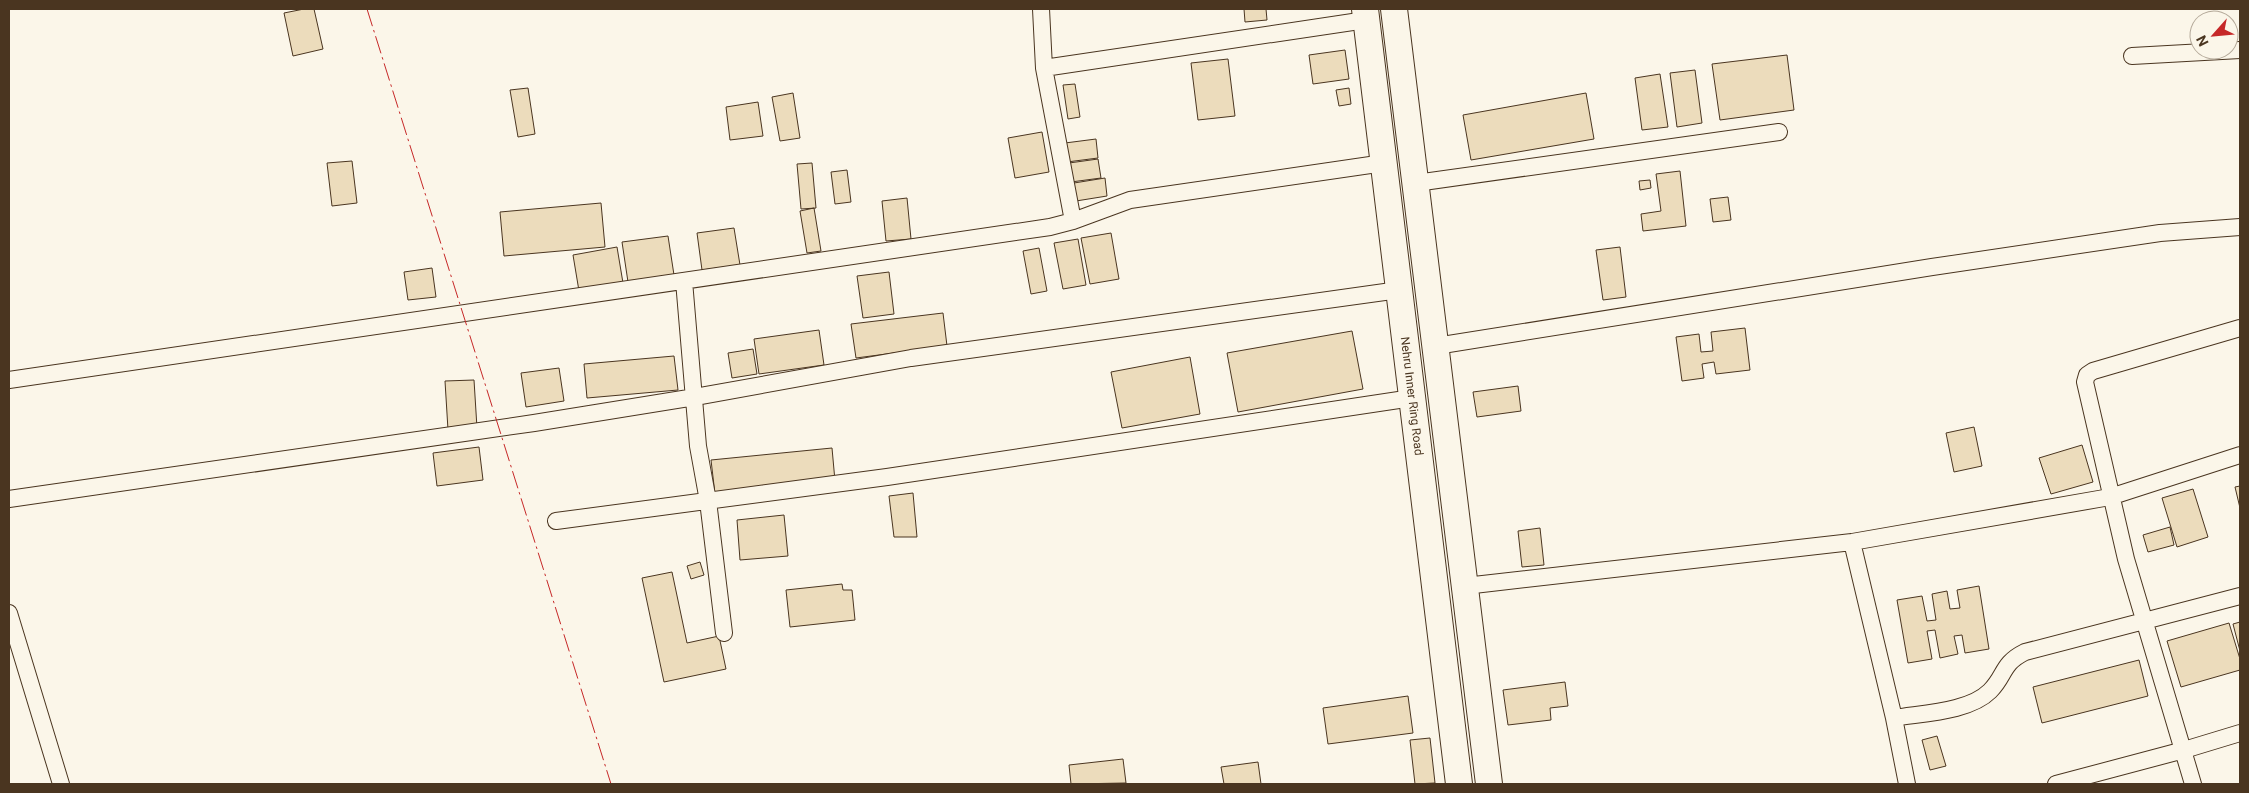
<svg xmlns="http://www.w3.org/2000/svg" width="2249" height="793" viewBox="0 0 2249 793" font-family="Roboto,sans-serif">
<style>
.building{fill:#ecdcbc;stroke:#4a3520}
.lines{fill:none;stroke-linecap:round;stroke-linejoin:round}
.minor-casing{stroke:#4a3520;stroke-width:18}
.primary-casing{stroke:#4a3520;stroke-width:28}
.minor{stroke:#fbf6e9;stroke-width:16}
.primary{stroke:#fbf6e9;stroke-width:26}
.power{stroke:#c62828;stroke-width:1;stroke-dasharray:18 4 2.5 4;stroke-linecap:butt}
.labels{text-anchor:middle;stroke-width:4;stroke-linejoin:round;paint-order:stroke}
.street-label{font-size:12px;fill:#4a3520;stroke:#fbf6e9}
</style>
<rect width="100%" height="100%" fill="#fbf6e9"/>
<path class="building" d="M 304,9 L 314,9 L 323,49 L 293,56 L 284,13 Z
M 1244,9 L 1266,9 L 1267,20 L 1245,22 Z
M 1345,50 L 1349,79 L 1313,84 L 1309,55 Z
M 1787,55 L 1794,110 L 1720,120 L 1712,64 Z
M 1228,59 L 1235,116 L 1198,120 L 1191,63 Z
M 1695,70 L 1702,123 L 1677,127 L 1670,73 Z
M 1660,74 L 1668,127 L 1642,130 L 1635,78 Z
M 1075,84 L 1080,117 L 1068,119 L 1063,85 Z
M 528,88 L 535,134 L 518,137 L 510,90 Z
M 1349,88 L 1351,104 L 1339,106 L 1336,90 Z
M 793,93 L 800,138 L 780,141 L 772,97 Z
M 1586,93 L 1594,139 L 1471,160 L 1463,115 Z
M 758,102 L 763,136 L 730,140 L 726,107 Z
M 1042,132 L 1049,172 L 1015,178 L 1008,138 Z
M 1096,139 L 1098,158 L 1067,162 L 1065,143 Z
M 1098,159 L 1101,178 L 1071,182 L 1069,163 Z
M 352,161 L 357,203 L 332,206 L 327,163 Z
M 812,163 L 816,208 L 801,209 L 797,164 Z
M 847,170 L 851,202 L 835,204 L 831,172 Z
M 1680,171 L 1686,226 L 1643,231 L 1641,214 L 1661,211 L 1656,174 Z
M 1105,178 L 1107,196 L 1076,201 L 1074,183 Z
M 1650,180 L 1651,188 L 1640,190 L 1639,181 Z
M 1728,197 L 1731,220 L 1713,222 L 1710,199 Z
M 907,198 L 911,239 L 886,241 L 882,201 Z
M 601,203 L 605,247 L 504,256 L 500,212 Z
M 814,208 L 821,251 L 807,253 L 800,211 Z
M 734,228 L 740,265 L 702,270 L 697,233 Z
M 1111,233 L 1119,279 L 1090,284 L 1081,238 Z
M 668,236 L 674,275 L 628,282 L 622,242 Z
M 1078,239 L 1086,285 L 1063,289 L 1054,243 Z
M 617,247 L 623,283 L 579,291 L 573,255 Z
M 1620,247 L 1626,297 L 1603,300 L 1596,250 Z
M 1039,248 L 1047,291 L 1031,294 L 1023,251 Z
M 432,268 L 436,297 L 408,300 L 404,272 Z
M 889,272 L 894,314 L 863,318 L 857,276 Z
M 943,313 L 947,346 L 856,358 L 851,324 Z
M 1745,328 L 1750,370 L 1716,374 L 1714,362 L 1702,364 L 1704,378 L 1682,381 L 1676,337 L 1699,334 L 1701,352 L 1713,351 L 1711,332 Z
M 819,330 L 824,365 L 759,374 L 754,339 Z
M 1352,331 L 1363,389 L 1238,412 L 1227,353 Z
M 753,349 L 757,374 L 732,378 L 728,353 Z
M 674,356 L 678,390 L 587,398 L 584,364 Z
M 1190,357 L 1200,414 L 1122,428 L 1111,372 Z
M 559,368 L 564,401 L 526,407 L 521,373 Z
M 474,380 L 477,428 L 448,430 L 445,381 Z
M 1518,386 L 1521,411 L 1477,417 L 1473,392 Z
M 1974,427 L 1982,466 L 1954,472 L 1946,433 Z
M 2082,445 L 2093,482 L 2051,494 L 2039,458 Z
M 479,447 L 483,480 L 437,486 L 433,453 Z
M 832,448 L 835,481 L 715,494 L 711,460 Z
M 2240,486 L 2240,508 L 2235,487 Z
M 2193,489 L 2208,537 L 2177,547 L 2162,498 Z
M 913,493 L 917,537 L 894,537 L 889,496 Z
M 784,515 L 788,556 L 740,560 L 737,520 Z
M 2170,527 L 2174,545 L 2148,552 L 2143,535 Z
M 1540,528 L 1544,565 L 1522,567 L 1518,531 Z
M 700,562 L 704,575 L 691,579 L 687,566 Z
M 672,572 L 687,643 L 719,636 L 726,669 L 664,682 L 642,578 Z
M 842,584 L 843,590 L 852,590 L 855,620 L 790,627 L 786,590 Z
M 1979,586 L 1989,649 L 1965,653 L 1962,635 L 1954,636 L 1958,654 L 1940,658 L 1935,630 L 1927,631 L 1932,659 L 1908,663 L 1897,600 L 1922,596 L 1927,621 L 1936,620 L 1932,594 L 1947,591 L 1950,609 L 1960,608 L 1957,590 Z
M 2240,622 L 2240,651 L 2233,624 Z
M 2229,623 L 2240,659 L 2240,670 L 2181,687 L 2167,641 Z
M 2139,660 L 2148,696 L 2042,723 L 2033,687 Z
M 1565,682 L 1568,706 L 1550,708 L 1551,720 L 1508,725 L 1503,690 Z
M 1408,696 L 1413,733 L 1328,744 L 1323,708 Z
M 1937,736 L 1946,766 L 1930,770 L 1922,740 Z
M 1430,738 L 1435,783 L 1415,784 L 1410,740 Z
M 1123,759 L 1126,783 L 1071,784 L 1069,765 Z
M 1258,762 L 1261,784 L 1224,784 L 1221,767 Z"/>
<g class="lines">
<g class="minor-casing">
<path id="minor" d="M 1041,9 L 1044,68 L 1073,221
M 2132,56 L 2240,50
M 1044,68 L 1366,20
M 1416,183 L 1779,132
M 684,281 L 698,446 L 708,501 L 724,633
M 1436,346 L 1932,267 L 2160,233 L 2240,227
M 9,380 L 1050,227 L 1073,221 L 1130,200 L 1384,163
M 9,499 L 534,423 L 695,397 L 911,358 L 1399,290
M 556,521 L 887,477 L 1412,398
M 1852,542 L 1894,718 L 1907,784
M 1465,586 L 1852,542 L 2110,497 L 2240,455
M 9,613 L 61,784
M 1894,718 C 1923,713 1969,712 1990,691 C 2006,675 2001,664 2025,652 L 2240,596
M 2056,784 L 2184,750 L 2240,733
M 2193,784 L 2126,559 L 2085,382 L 2087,375 L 2093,371 L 2240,328"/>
</g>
<g class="primary-casing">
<g id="primary">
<path id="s1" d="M 1365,9 L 1459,784"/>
<path d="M 1394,9 L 1489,784"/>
</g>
</g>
<use href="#minor" class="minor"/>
<use href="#primary" class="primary"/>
<path class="power" d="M 367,9 L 611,784"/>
</g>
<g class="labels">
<g class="street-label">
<text dy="4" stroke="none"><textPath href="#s1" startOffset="390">Nehru Inner Ring Road</textPath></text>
</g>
</g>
<rect width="2249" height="793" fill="none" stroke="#4a3520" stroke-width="20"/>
<g transform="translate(2214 35) rotate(243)"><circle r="24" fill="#fbf6e9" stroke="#b4a999"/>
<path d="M0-4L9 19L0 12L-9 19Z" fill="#c62828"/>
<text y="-8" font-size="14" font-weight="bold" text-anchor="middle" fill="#4a3520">N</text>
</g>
</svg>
